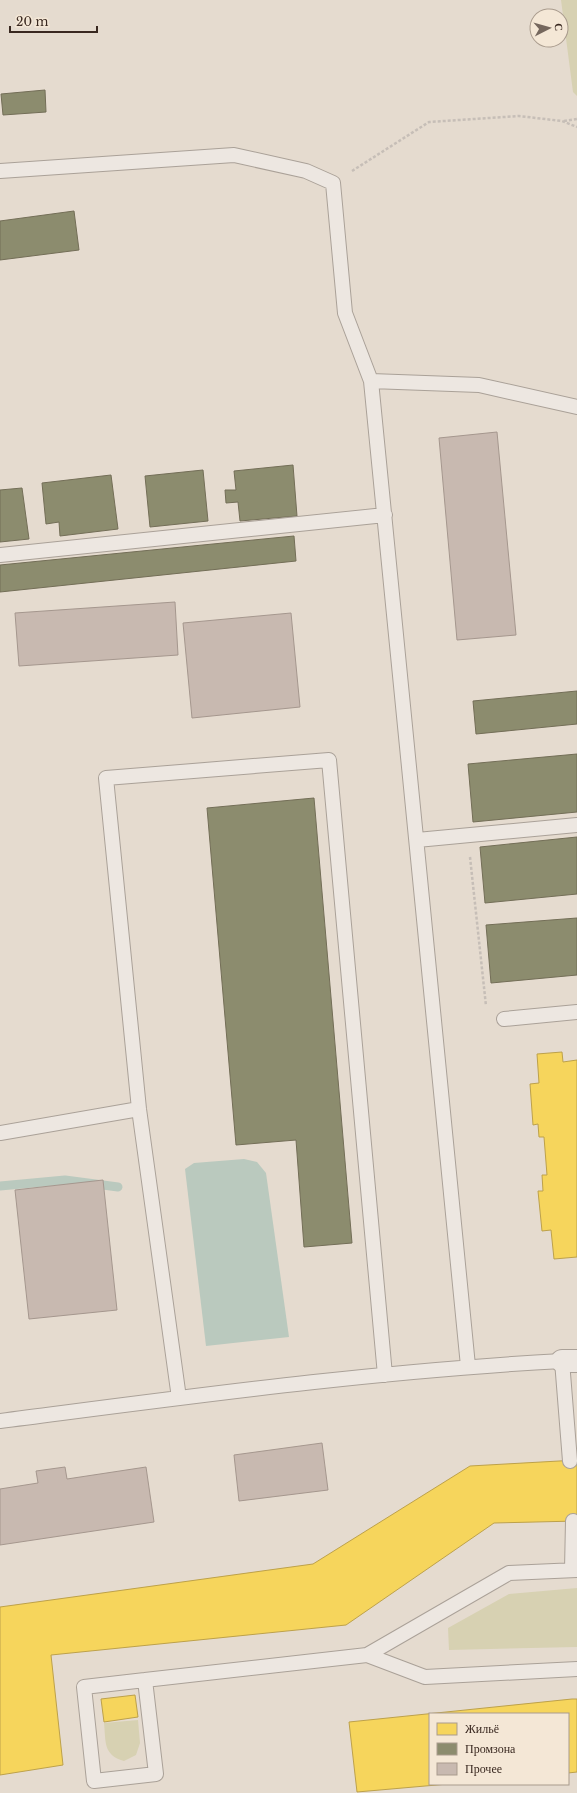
<svg xmlns="http://www.w3.org/2000/svg" width="577" height="1793" viewBox="0 0 577 1793" font-family="'Libre Baskerville',serif">
<style>
.green{fill:#d7d1b2}
.water{fill:#bac9be}
.homes{fill:#f6d55c;stroke:#bda14a}
.industry{fill:#8c8c6e;stroke:#736e57}
.lines{fill:none;stroke-linecap:round;stroke-linejoin:round}
.stream{stroke:#bac9be;stroke-width:9}
.building{fill:#c8b9b0;stroke:#a5978e}
.service-casing{stroke:#aaa198;stroke-width:16}
.minor-casing{stroke:#aaa198;stroke-width:24}
.path{stroke:#c6beb7;stroke-width:2.5;stroke-dasharray:3 2;stroke-linecap:butt}
.service{stroke:#ede7e1;stroke-width:14}
.minor{stroke:#ede7e1;stroke-width:22}
</style>
<rect width="100%" height="100%" fill="#e5dbcf"/>
<path class="green" d="M 561,0 L 577,0 L 577,96 L 573,92 Z
M 577,1588 L 577,1647 L 449,1650 L 448,1628 L 509,1594 Z
M 138,1720 L 140,1743 L 136,1755 L 124,1761 C 103,1755 106,1742 104,1723 Z"/>
<path class="water" d="M 244,1159 L 257,1162 L 266,1173 L 289,1337 L 206,1346 L 185,1169 L 194,1163 Z"/>
<path class="homes" d="M 562,1052 L 563,1062 L 577,1060 L 577,1257 L 554,1259 L 551,1230 L 542,1231 L 538,1191 L 543,1191 L 542,1175 L 547,1175 L 544,1137 L 539,1137 L 538,1124 L 533,1125 L 530,1084 L 539,1083 L 537,1054 Z
M 577,1460 L 577,1521 L 494,1523 L 346,1625 L 51,1655 L 63,1765 L 0,1775 L 0,1607 L 313,1564 L 470,1466 Z
M 135,1695 L 138,1717 L 104,1722 L 101,1699 Z
M 572,1699 L 577,1699 L 577,1772 L 568,1773 L 568,1714 L 430,1714 L 430,1784 L 448,1784 L 357,1792 L 349,1722 Z"/>
<path class="industry" d="M 45,90 L 46,112 L 3,115 L 1,94 Z
M 74,211 L 79,250 L 0,260 L 0,221 Z
M 293,465 L 297,516 L 240,521 L 238,502 L 226,503 L 225,490 L 236,490 L 234,471 Z
M 203,470 L 208,521 L 150,527 L 145,476 Z
M 111,475 L 118,529 L 60,536 L 59,522 L 46,524 L 42,483 Z
M 22,488 L 29,539 L 0,542 L 0,490 Z
M 294,536 L 296,561 L 0,592 L 0,565 Z
M 577,691 L 577,724 L 476,734 L 473,701 Z
M 577,754 L 577,812 L 473,822 L 468,764 Z
M 314,798 L 352,1243 L 304,1247 L 296,1140 L 236,1145 L 207,808 Z
M 577,837 L 577,894 L 485,903 L 480,847 Z
M 577,918 L 577,975 L 491,983 L 486,925 Z"/>
<g class="lines">
<path class="stream" d="M 0,1186 L 65,1180 L 118,1187"/>
</g>
<path class="building" d="M 497,432 L 516,635 L 457,640 L 439,438 Z
M 175,602 L 178,655 L 19,666 L 15,613 Z
M 291,613 L 300,707 L 192,718 L 183,623 Z
M 103,1180 L 117,1310 L 29,1319 L 15,1190 Z
M 322,1443 L 328,1490 L 239,1501 L 234,1455 Z
M 65,1467 L 67,1479 L 146,1467 L 154,1522 L 0,1545 L 0,1489 L 38,1483 L 36,1471 Z"/>
<g class="lines">
<g class="service-casing">
<path id="service" d="M 0,171 L 234,155 L 306,171 L 333,183 L 345,313 L 371,381 L 468,1366
M 371,381 L 479,385 L 577,407
M 0,555 L 385,515
M 417,840 L 577,825
M 504,1019 L 577,1012
M 0,1133 L 139,1109
M 179,1398 L 139,1109 L 106,778 L 329,760 L 385,1375
M 0,1421 C 187,1397 374,1371 562,1361 L 570,1461
M 572,1570 L 573,1521
M 577,1570 L 509,1573 L 367,1655 L 425,1677 L 577,1669
M 145,1680 L 84,1687 L 94,1781 L 156,1774 L 145,1680 L 367,1655"/>
</g>
<g class="minor-casing">
<path id="minor" d="M 562,1361 L 577,1361"/>
</g>
<path class="path" d="M 564,121 L 577,119
M 352,171 L 429,122 L 519,116 L 562,121 L 577,127
M 470,857 L 486,1006"/>
<use href="#service" class="service"/>
<use href="#minor" class="minor"/>
</g>
<rect x="429" y="1713" width="140" height="72" fill="#f4e7d6" stroke="#a99b8d"/>
<rect x="437" y="1723" width="20" height="12" fill="#f6d55c" stroke="#a99b8d"/>
<text x="465" y="1733" font-size="12" fill="#392820">Жильё</text>
<rect x="437" y="1743" width="20" height="12" fill="#8c8c6e" stroke="#a99b8d"/>
<text x="465" y="1753" font-size="12" fill="#392820">Промзона</text>
<rect x="437" y="1763" width="20" height="12" fill="#c8b9b0" stroke="#a99b8d"/>
<text x="465" y="1773" font-size="12" fill="#392820">Прочее</text>
<g transform="translate(549 28) rotate(84)"><circle r="19" fill="#f4e7d6" stroke="#a99b8d"/>
<path d="M0-3L7 15L0 10L-7 15Z" fill="#75675d"/>
<text y="-6" font-size="11" font-weight="bold" text-anchor="middle" fill="#392820">С</text>
</g>
<path d="M10 26v6h87v-6" fill="none" stroke="#392820" stroke-width="2"/>
<text x="16" y="26" font-size="12" fill="#392820" stroke="#f4e7d6" stroke-width="3" paint-order="stroke">20 m</text>
</svg>
